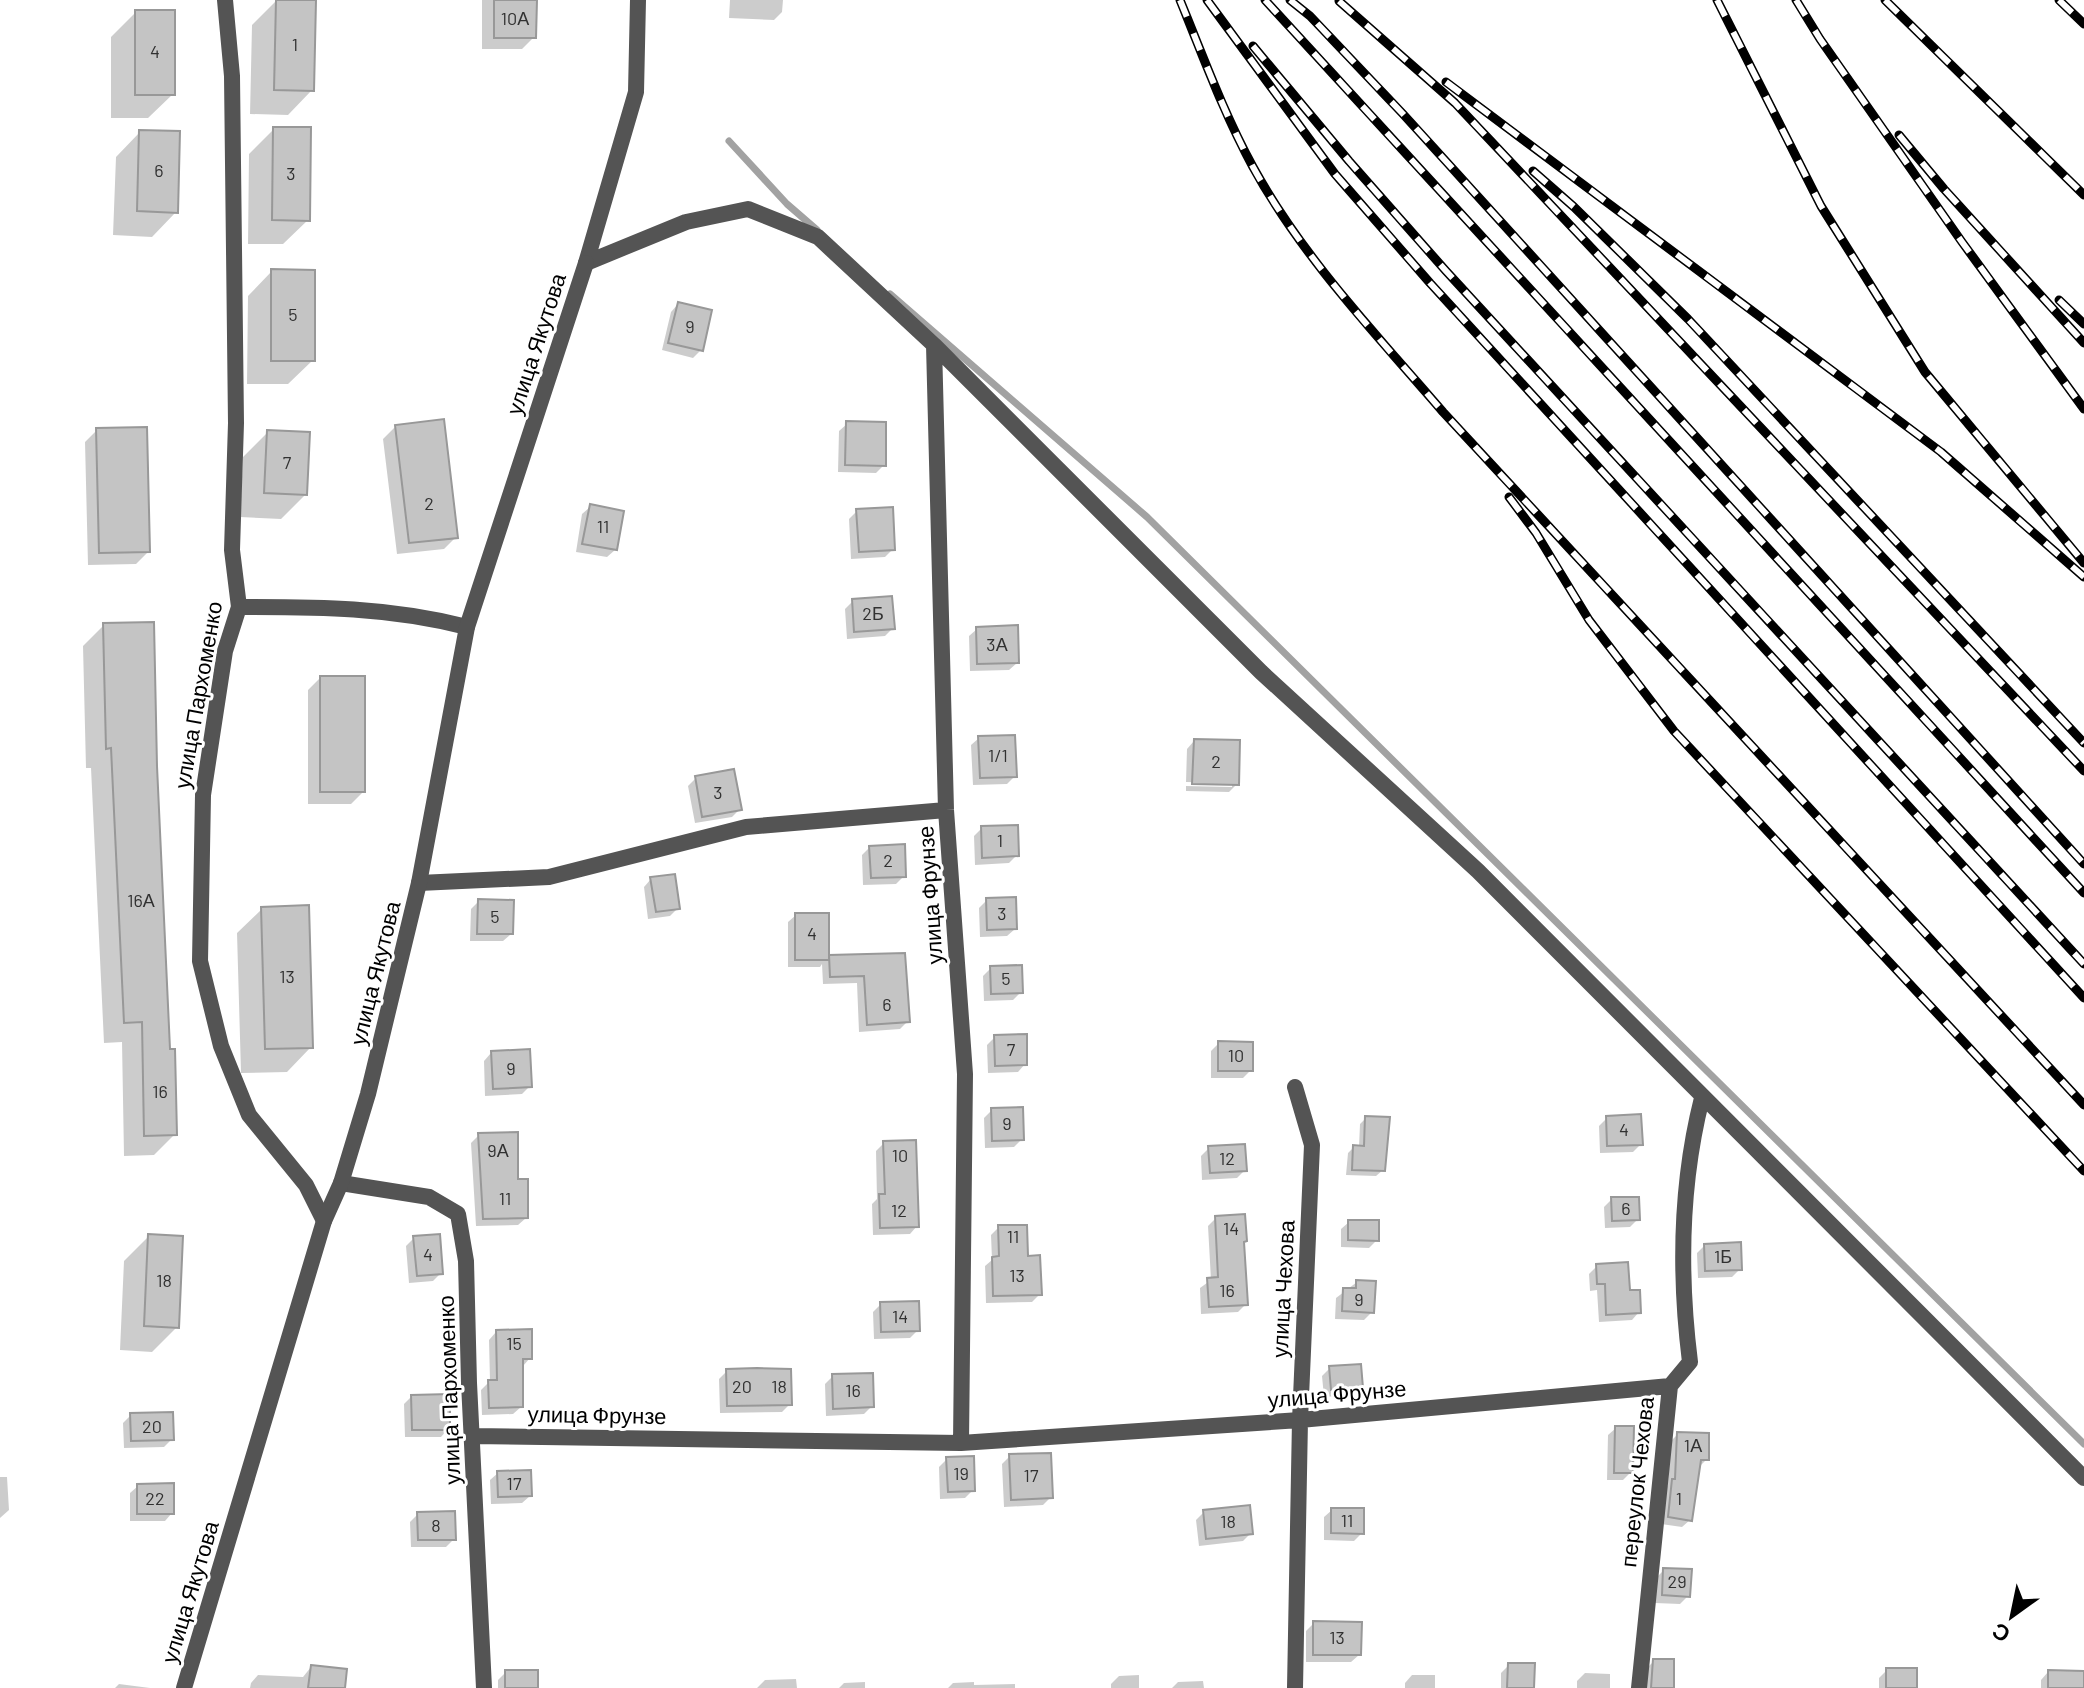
<svg xmlns="http://www.w3.org/2000/svg" width="2084" height="1688" viewBox="0 0 2084 1688" font-family="Barlow,sans-serif">
<style>
.shadow{fill:#0003}
.lines{fill:none;stroke-linecap:round;stroke-linejoin:round}
.stream{stroke:#a2a2a2;stroke-width:7}
.building{fill:#c4c4c4;stroke:#989898;stroke-width:2}
.minor{stroke:#545454;stroke-width:16}
.tertiary{stroke:#545454;stroke-width:16}
.rail-casing{stroke:#000;stroke-width:9}
.rail{stroke:#fff;stroke-width:6;stroke-dasharray:18;stroke-linecap:butt}
.labels{text-anchor:middle;stroke-width:6;stroke-linejoin:round;paint-order:stroke}
.number-label{font-size:18px;fill:#313131}
.street-label{font-size:22px;fill:#000;stroke:#fff}
</style>
<rect width="100%" height="100%" fill="#fff"/>
<path class="shadow" d="M 277,0 L 312,90 L 288,115 L 250,114 L 252,25 Z
M 482,0 L 535,0 L 534,37 L 522,49 L 482,49 Z
M 730,0 L 783,0 L 782,12 L 774,20 L 729,18 Z
M 136,12 L 173,94 L 148,118 L 111,118 L 111,37 Z
M 274,129 L 308,220 L 283,244 L 248,244 L 249,154 Z
M 140,132 L 176,212 L 152,237 L 113,235 L 116,157 Z
M 272,271 L 313,360 L 288,384 L 247,384 L 248,296 Z
M 678,304 L 701,350 L 693,358 L 662,350 L 671,312 Z
M 847,424 L 884,465 L 876,473 L 838,472 L 839,431 Z
M 396,426 L 456,537 L 444,549 L 397,554 L 383,439 Z
M 97,430 L 148,552 L 136,564 L 88,565 L 85,442 Z
M 268,432 L 305,495 L 281,519 L 240,517 L 243,457 Z
M 590,507 L 615,550 L 607,557 L 576,552 L 582,514 Z
M 857,511 L 893,549 L 885,557 L 851,559 L 849,519 Z
M 853,601 L 893,628 L 885,636 L 847,639 L 845,609 Z
M 104,625 L 155,766 L 168,1051 L 175,1134 L 154,1155 L 124,1156 L 122,1042 L 104,1043 L 91,768 L 86,768 L 83,646 Z
M 977,629 L 1017,663 L 1009,670 L 970,671 L 969,636 Z
M 320,678 L 363,792 L 351,804 L 308,804 L 308,690 Z
M 979,738 L 1015,776 L 1007,784 L 973,785 L 971,745 Z
M 1194,741 L 1237,784 L 1229,792 L 1186,791 L 1186,786 L 1232,787 L 1232,783 L 1186,782 L 1187,749 Z
M 696,778 L 740,809 L 732,817 L 695,823 L 688,786 Z
M 982,828 L 1017,855 L 1009,863 L 975,865 L 974,836 Z
M 870,847 L 904,876 L 896,884 L 863,885 L 862,855 Z
M 651,879 L 678,908 L 670,916 L 648,919 L 644,887 Z
M 987,900 L 1015,929 L 1007,936 L 980,937 L 979,908 Z
M 479,901 L 511,934 L 503,941 L 470,941 L 471,909 Z
M 262,909 L 311,1047 L 287,1072 L 241,1073 L 237,933 Z
M 796,915 L 827,957 L 903,955 L 908,1021 L 900,1029 L 859,1032 L 857,983 L 823,984 L 822,964 L 820,967 L 788,967 L 788,922 Z
M 991,968 L 1021,992 L 1013,1000 L 984,1001 L 983,976 Z
M 995,1037 L 1025,1064 L 1018,1072 L 988,1073 L 987,1045 Z
M 1219,1043 L 1251,1070 L 1243,1078 L 1211,1078 L 1211,1051 Z
M 491,1053 L 530,1086 L 522,1094 L 485,1096 L 484,1061 Z
M 992,1110 L 1022,1139 L 1014,1147 L 985,1148 L 984,1118 Z
M 1366,1118 L 1383,1170 L 1376,1176 L 1346,1175 L 1348,1153 L 1354,1147 L 1359,1147 L 1360,1124 Z
M 1607,1118 L 1641,1144 L 1633,1152 L 1600,1153 L 1599,1126 Z
M 479,1135 L 516,1181 L 526,1218 L 518,1225 L 476,1226 L 471,1143 Z
M 884,1143 L 917,1226 L 910,1234 L 873,1235 L 872,1204 L 877,1199 L 876,1151 Z
M 1209,1148 L 1245,1170 L 1237,1178 L 1202,1180 L 1201,1156 Z
M 1612,1199 L 1638,1219 L 1630,1227 L 1605,1228 L 1604,1207 Z
M 1216,1218 L 1242,1244 L 1246,1304 L 1238,1312 L 1201,1314 L 1200,1288 L 1211,1280 L 1208,1226 Z
M 1349,1222 L 1377,1240 L 1369,1248 L 1341,1247 L 1341,1229 Z
M 999,1227 L 1040,1294 L 1032,1302 L 986,1303 L 985,1266 L 992,1260 L 991,1235 Z
M 149,1236 L 177,1327 L 152,1352 L 120,1350 L 124,1261 Z
M 414,1238 L 441,1273 L 433,1281 L 409,1283 L 406,1246 Z
M 1704,1246 L 1740,1269 L 1732,1277 L 1698,1278 L 1697,1253 Z
M 1597,1266 L 1628,1292 L 1639,1312 L 1632,1320 L 1599,1322 L 1597,1290 L 1590,1291 L 1589,1274 Z
M 1357,1282 L 1372,1312 L 1364,1320 L 1335,1319 L 1336,1298 Z
M 881,1304 L 918,1330 L 910,1338 L 874,1339 L 873,1312 Z
M 496,1332 L 530,1358 L 523,1366 L 521,1407 L 513,1414 L 482,1415 L 481,1390 L 490,1381 L 489,1340 Z
M 1330,1368 L 1360,1387 L 1353,1395 L 1324,1397 L 1322,1376 Z
M 727,1371 L 790,1404 L 782,1412 L 720,1413 L 719,1379 Z
M 833,1376 L 872,1406 L 864,1414 L 826,1416 L 825,1384 Z
M 412,1396 L 448,1429 L 441,1437 L 405,1437 L 404,1404 Z
M 131,1415 L 172,1439 L 164,1447 L 124,1448 L 123,1423 Z
M 1616,1428 L 1631,1472 L 1623,1480 L 1607,1480 L 1608,1435 Z
M 1678,1434 L 1707,1459 L 1699,1467 L 1690,1520 L 1682,1527 L 1661,1524 L 1664,1489 L 1668,1485 L 1670,1442 Z
M 1010,1456 L 1051,1497 L 1043,1505 L 1004,1507 L 1002,1464 Z
M 947,1459 L 973,1490 L 965,1498 L 940,1499 L 939,1467 Z
M 498,1473 L 530,1496 L 522,1503 L 491,1504 L 490,1480 Z
M 0,1477 L 7,1477 L 9,1510 L 0,1518 Z
M 138,1486 L 172,1513 L 165,1521 L 130,1521 L 130,1493 Z
M 1332,1510 L 1362,1533 L 1354,1541 L 1324,1540 L 1324,1517 Z
M 1204,1512 L 1251,1533 L 1243,1541 L 1199,1546 L 1196,1520 Z
M 418,1514 L 454,1539 L 446,1547 L 411,1547 L 410,1522 Z
M 1664,1570 L 1688,1596 L 1680,1604 L 1655,1603 L 1656,1578 Z
M 1314,1623 L 1359,1655 L 1351,1662 L 1306,1662 L 1306,1631 Z
M 1654,1661 L 1672,1688 L 1645,1688 L 1646,1669 Z
M 1509,1665 L 1532,1688 L 1501,1688 L 1501,1673 Z
M 311,1667 L 343,1688 L 250,1688 L 251,1683 L 258,1675 L 303,1677 Z
M 1887,1670 L 1915,1688 L 1879,1688 L 1879,1678 Z
M 506,1672 L 536,1688 L 498,1688 L 498,1680 Z
M 2048,1672 L 2079,1688 L 2041,1688 L 2041,1680 Z
M 1585,1673 L 1610,1674 L 1610,1688 L 1577,1688 L 1577,1681 Z
M 1139,1675 L 1139,1688 L 1111,1688 L 1111,1684 L 1119,1676 Z
M 1412,1675 L 1435,1675 L 1435,1688 L 1405,1688 L 1405,1683 Z
M 796,1679 L 797,1688 L 757,1688 L 765,1680 Z
M 1203,1681 L 1204,1688 L 1172,1688 L 1178,1682 Z
M 865,1682 L 865,1688 L 839,1688 L 844,1683 Z
M 974,1682 L 974,1685 L 1015,1684 L 1015,1688 L 948,1688 L 953,1683 Z
M 119,1684 L 150,1688 L 115,1688 Z"/>
<g class="lines">
<path class="stream" d="M 729,141 L 787,204 L 817,230
M 890,294 L 1147,517 L 2084,1444"/>
</g>
<path class="building" d="M 276,0 L 316,0 L 314,91 L 274,90 Z
M 494,0 L 537,0 L 536,38 L 494,38 Z
M 135,10 L 175,10 L 175,95 L 135,95 Z
M 273,127 L 311,127 L 310,221 L 272,220 Z
M 139,130 L 180,131 L 178,213 L 137,211 Z
M 271,269 L 315,270 L 315,361 L 271,361 Z
M 678,302 L 712,310 L 703,351 L 668,343 Z
M 444,419 L 458,538 L 409,543 L 395,425 Z
M 846,421 L 886,422 L 886,466 L 845,465 Z
M 147,427 L 150,552 L 99,553 L 96,428 Z
M 267,430 L 310,432 L 307,495 L 264,493 Z
M 590,504 L 624,511 L 617,550 L 582,544 Z
M 893,507 L 895,550 L 859,552 L 856,509 Z
M 892,596 L 895,629 L 854,632 L 852,599 Z
M 154,622 L 157,766 L 170,1049 L 175,1049 L 177,1135 L 144,1136 L 142,1022 L 124,1023 L 111,748 L 106,749 L 103,623 Z
M 1018,625 L 1019,663 L 977,664 L 976,627 Z
M 320,676 L 365,676 L 365,792 L 320,792 Z
M 1015,735 L 1017,777 L 980,778 L 978,736 Z
M 1194,739 L 1240,740 L 1239,785 L 1192,784 Z
M 734,769 L 742,810 L 702,817 L 695,776 Z
M 1018,825 L 1019,856 L 982,858 L 981,826 Z
M 905,844 L 906,877 L 871,878 L 869,846 Z
M 675,874 L 680,909 L 656,912 L 650,877 Z
M 1016,897 L 1017,929 L 987,930 L 986,898 Z
M 478,899 L 514,900 L 513,934 L 477,934 Z
M 309,905 L 313,1048 L 265,1049 L 261,907 Z
M 795,913 L 829,913 L 829,960 L 795,960 Z
M 905,953 L 910,1022 L 867,1025 L 864,976 L 830,977 L 829,955 Z
M 1022,965 L 1023,993 L 991,994 L 990,966 Z
M 1027,1034 L 1027,1065 L 995,1066 L 994,1035 Z
M 1218,1041 L 1253,1042 L 1253,1071 L 1218,1071 Z
M 530,1049 L 532,1087 L 493,1089 L 491,1051 Z
M 1023,1107 L 1024,1140 L 992,1141 L 991,1108 Z
M 1641,1114 L 1643,1145 L 1607,1146 L 1606,1116 Z
M 1365,1116 L 1390,1117 L 1385,1171 L 1352,1170 L 1353,1145 L 1364,1146 Z
M 518,1132 L 518,1179 L 528,1179 L 528,1218 L 483,1219 L 478,1133 Z
M 916,1140 L 919,1227 L 880,1228 L 879,1194 L 885,1194 L 883,1141 Z
M 1245,1144 L 1247,1171 L 1210,1173 L 1208,1146 Z
M 1611,1197 L 1639,1197 L 1640,1220 L 1612,1221 Z
M 1245,1214 L 1247,1241 L 1244,1242 L 1248,1305 L 1209,1307 L 1207,1278 L 1218,1277 L 1215,1216 Z
M 1348,1220 L 1379,1220 L 1379,1241 L 1348,1240 Z
M 998,1225 L 1027,1225 L 1028,1256 L 1040,1255 L 1042,1295 L 993,1296 L 992,1257 L 999,1256 Z
M 148,1234 L 183,1236 L 179,1328 L 144,1326 Z
M 440,1234 L 443,1274 L 417,1276 L 413,1236 Z
M 1741,1242 L 1742,1270 L 1705,1271 L 1704,1244 Z
M 1628,1262 L 1630,1290 L 1640,1290 L 1641,1313 L 1606,1315 L 1605,1284 L 1597,1284 L 1596,1264 Z
M 1356,1280 L 1376,1281 L 1374,1313 L 1342,1311 L 1343,1288 L 1356,1288 Z
M 919,1301 L 920,1331 L 881,1332 L 880,1302 Z
M 532,1329 L 532,1359 L 523,1359 L 523,1407 L 489,1408 L 488,1380 L 497,1380 L 496,1330 Z
M 1361,1364 L 1363,1388 L 1331,1390 L 1329,1366 Z
M 757,1368 L 791,1369 L 792,1405 L 727,1406 L 726,1369 Z
M 873,1373 L 874,1407 L 833,1409 L 832,1374 Z
M 450,1394 L 450,1430 L 412,1430 L 411,1395 Z
M 173,1412 L 174,1440 L 131,1441 L 130,1413 Z
M 1615,1426 L 1634,1426 L 1633,1473 L 1614,1473 Z
M 1677,1432 L 1709,1433 L 1709,1460 L 1701,1460 L 1692,1521 L 1668,1517 L 1672,1479 L 1675,1479 Z
M 1051,1453 L 1053,1498 L 1011,1500 L 1009,1454 Z
M 974,1456 L 975,1491 L 948,1492 L 946,1457 Z
M 531,1470 L 532,1496 L 498,1497 L 497,1471 Z
M 174,1483 L 174,1514 L 137,1514 L 137,1484 Z
M 1250,1505 L 1253,1534 L 1206,1539 L 1203,1510 Z
M 1331,1508 L 1364,1508 L 1364,1534 L 1331,1533 Z
M 455,1511 L 456,1540 L 418,1540 L 417,1512 Z
M 1663,1568 L 1692,1569 L 1690,1597 L 1662,1595 Z
M 1313,1621 L 1362,1622 L 1361,1655 L 1313,1655 Z
M 1653,1659 L 1674,1659 L 1674,1688 L 1651,1688 Z
M 1508,1663 L 1535,1663 L 1534,1688 L 1507,1688 Z
M 311,1665 L 347,1669 L 345,1688 L 308,1688 Z
M 1886,1668 L 1917,1668 L 1917,1688 L 1886,1688 Z
M 505,1670 L 538,1670 L 538,1688 L 505,1688 Z
M 2048,1670 L 2084,1671 L 2084,1688 L 2048,1688 Z"/>
<g class="lines">
<path class="minor" d="M 225,0 L 232,76 L 236,423 L 232,550 L 239,607 L 225,651 L 203,795 L 200,961 L 221,1046 L 249,1115 L 306,1185 L 324,1221
M 586,263 L 686,222 L 748,209 L 818,237 L 934,345 L 1261,672 L 1478,871 L 2084,1478
M 586,263 L 636,92 L 638,0
M 934,345 L 946,810 L 965,1074 L 961,1443
M 239,607 C 319,607 389,607 467,627
M 419,883 L 549,877 L 746,827 L 946,810
M 1295,1087 L 1312,1145 L 1300,1420 L 1295,1688
M 341,1183 L 429,1197 L 458,1214 L 466,1261 L 469,1383 L 484,1688
M 472,1436 L 961,1443 L 1300,1420 L 1670,1386
M 1639,1688 L 1670,1386 L 1690,1362 C 1679,1274 1680,1185 1702,1098"/>
<path class="tertiary" d="M 184,1688 L 324,1221 L 341,1183 L 368,1094 L 419,883 L 467,627 L 586,263"/>
<g class="rail-casing">
<path id="rail" d="M 1180,0 C 1203,56 1224,114 1253,167 C 1303,258 1376,334 1443,412 L 2084,1105
M 1207,0 L 1335,174 L 1430,283 L 2084,998
M 1265,0 L 2084,893
M 1290,0 L 1310,16 L 1403,114 L 2084,864
M 1717,0 L 1821,206 L 1925,372 L 2084,563
M 1796,0 L 1820,39 L 1962,242 L 2084,409
M 1885,0 L 2084,195
M 2059,0 L 2084,24
M 1339,1 L 1455,103 L 2084,771
M 1253,46 L 1349,161 L 1446,271 L 2084,964
M 1446,82 L 1941,452 L 2084,577
M 1899,135 L 1944,189 L 2084,343
M 1533,171 L 1574,207 L 1688,319 L 2084,743
M 2059,300 L 2084,324
M 1509,497 L 1536,533 L 1589,620 L 1674,731 L 2084,1171"/>
</g>
<use href="#rail" class="rail"/>
</g>
<g class="labels">
<g class="number-label">
<text x="515" y="25">10А</text>
<text x="295" y="51">1</text>
<text x="155" y="58">4</text>
<text x="159" y="177">6</text>
<text x="291" y="180">3</text>
<text x="293" y="321">5</text>
<text x="690" y="333">9</text>
<text x="287" y="469">7</text>
<text x="429" y="510">2</text>
<text x="603" y="533">11</text>
<text x="873" y="620">2Б</text>
<text x="997" y="651">3А</text>
<text x="998" y="762">1/1</text>
<text x="1216" y="768">2</text>
<text x="718" y="799">3</text>
<text x="1000" y="847">1</text>
<text x="888" y="867">2</text>
<text x="141" y="907">16А</text>
<text x="1002" y="920">3</text>
<text x="495" y="923">5</text>
<text x="812" y="940">4</text>
<text x="287" y="983">13</text>
<text x="1006" y="985">5</text>
<text x="887" y="1011">6</text>
<text x="1011" y="1056">7</text>
<text x="1236" y="1062">10</text>
<text x="511" y="1075">9</text>
<text x="160" y="1098">16</text>
<text x="1007" y="1130">9</text>
<text x="1624" y="1136">4</text>
<text x="498" y="1157">9А</text>
<text x="900" y="1162">10</text>
<text x="1227" y="1165">12</text>
<text x="505" y="1205">11</text>
<text x="1626" y="1215">6</text>
<text x="899" y="1217">12</text>
<text x="1231" y="1235">14</text>
<text x="1013" y="1243">11</text>
<text x="428" y="1261">4</text>
<text x="1723" y="1263">1Б</text>
<text x="1017" y="1282">13</text>
<text x="164" y="1287">18</text>
<text x="1227" y="1297">16</text>
<text x="1359" y="1306">9</text>
<text x="900" y="1323">14</text>
<text x="514" y="1350">15</text>
<text x="742" y="1393">20</text>
<text x="779" y="1393">18</text>
<text x="853" y="1397">16</text>
<text x="152" y="1433">20</text>
<text x="1693" y="1452">1А</text>
<text x="961" y="1480">19</text>
<text x="1031" y="1482">17</text>
<text x="514" y="1490">17</text>
<text x="155" y="1505">22</text>
<text x="1679" y="1505">1</text>
<text x="1347" y="1527">11</text>
<text x="1228" y="1528">18</text>
<text x="436" y="1532">8</text>
<text x="1677" y="1588">29</text>
<text x="1337" y="1644">13</text>
</g>
<g class="street-label">
<text transform="translate(536 344) rotate(-72)" y="8">улица Якутова</text>
<text transform="translate(198 695) rotate(-80)" y="8">улица Пархоменко</text>
<text transform="translate(930 895) rotate(-94)" y="8">улица Фрунзе</text>
<text transform="translate(375 973) rotate(-76)" y="8">улица Якутова</text>
<text transform="translate(1283 1289) rotate(-87)" y="8">улица Чехова</text>
<text transform="translate(449 1390) rotate(-92)" y="8">улица Пархоменко</text>
<text transform="translate(1337 1394) rotate(-5)" y="8">улица Фрунзе</text>
<text transform="translate(597 1415) rotate(1)" y="8">улица Фрунзе</text>
<text transform="translate(1637 1482) rotate(-84)" y="8">переулок Чехова</text>
<text transform="translate(190 1592) rotate(-73)" y="8">улица Якутова</text>
</g>
</g>
<g transform="translate(2012 1616) rotate(213)" stroke="#ffffff" stroke-width="6" paint-order="stroke">
<path d="M0-6L14 30L0 20L-14 30Z" fill="#000000"/>
<text y="-12" font-size="22" font-weight="bold" text-anchor="middle" fill="#000000">С</text>
</g>
</svg>
